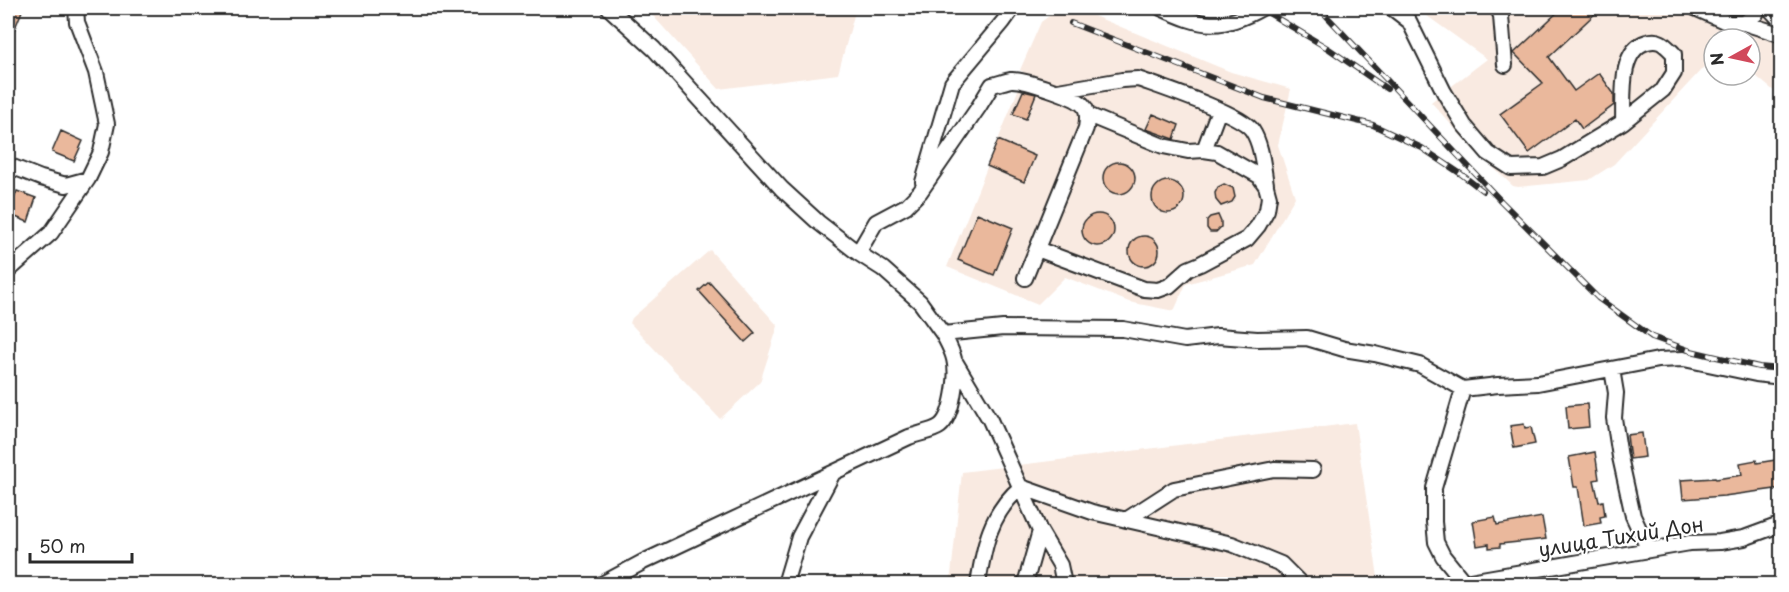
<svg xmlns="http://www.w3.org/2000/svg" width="1789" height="592" viewBox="0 0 1789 592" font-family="'Playpen Sans',sans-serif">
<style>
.built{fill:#f9eae1}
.building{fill:#eab89c;stroke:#2b2b2b;stroke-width:1.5}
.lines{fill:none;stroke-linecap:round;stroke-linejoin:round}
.minor-casing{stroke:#2b2b2b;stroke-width:18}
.minor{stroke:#fff;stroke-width:14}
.rail-casing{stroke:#2b2b2b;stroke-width:6}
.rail{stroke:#fff;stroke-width:4;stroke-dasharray:11;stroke-linecap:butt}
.labels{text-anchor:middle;stroke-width:4.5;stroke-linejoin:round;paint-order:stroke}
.street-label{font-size:20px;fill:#2b2b2b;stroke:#fff}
</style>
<rect width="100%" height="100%" fill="#fff"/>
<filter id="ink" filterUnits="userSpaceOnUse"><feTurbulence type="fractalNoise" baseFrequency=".0167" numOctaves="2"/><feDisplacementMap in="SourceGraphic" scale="12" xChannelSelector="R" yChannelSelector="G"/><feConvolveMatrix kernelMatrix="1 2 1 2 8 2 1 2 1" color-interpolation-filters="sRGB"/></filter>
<g filter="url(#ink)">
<path class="built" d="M 646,8 L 856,8 L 838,74 L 719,89 Z
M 1416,8 L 1781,8 L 1781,97 L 1750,71 L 1750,39 L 1714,39 L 1714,56 L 1614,164 L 1589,180 L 1518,187 L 1513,186 L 1472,148 L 1431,102 L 1487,59 Z
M 1077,9 L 1231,72 L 1291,89 L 1278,145 L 1295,197 L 1255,265 L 1186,284 L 1174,311 L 1129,302 L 1065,277 L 1038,304 L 947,267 L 1025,73 L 1020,70 L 1041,22 L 1057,10 Z
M 710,250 L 778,326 L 760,382 L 720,419 L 630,323 L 632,318 Z
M 1355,423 L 1379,584 L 950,584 L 962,472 Z"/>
<path class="building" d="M 8,8 L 13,8 L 22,11 L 8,45 Z
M 1562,8 L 1601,8 L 1549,57 L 1574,91 L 1599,73 L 1614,94 L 1614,105 L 1582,129 L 1575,119 L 1529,153 L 1500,114 L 1543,83 L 1514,53 Z
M 1023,91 L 1036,94 L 1026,119 L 1013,114 Z
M 1153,114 L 1179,125 L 1174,139 L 1146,129 Z
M 61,131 L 83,141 L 74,161 L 52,152 Z
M 998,140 L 1035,156 L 1024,182 L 987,166 Z
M1103 178a16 16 0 1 1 32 0a16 16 0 1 1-32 0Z
M1152 197a16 16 0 1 1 32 0a16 16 0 1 1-32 0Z
M 1224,184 L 1233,188 L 1235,197 L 1232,202 L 1221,206 L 1216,200 L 1215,193 L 1218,187 Z
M 17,191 L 36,198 L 28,222 L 8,214 Z
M 977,213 L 1013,228 L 994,275 L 958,260 Z
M1082 230a16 16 0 1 1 32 0a16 16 0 1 1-32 0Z
M 1218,215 L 1221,222 L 1221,227 L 1216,232 L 1210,232 L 1207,228 L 1207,220 L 1210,217 Z
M1129 251a15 15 0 1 1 30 0a15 15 0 1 1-30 0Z
M 709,282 L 755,333 L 745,342 L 699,291 Z
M 1587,404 L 1589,427 L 1568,429 L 1566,406 Z
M 1524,424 L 1525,428 L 1531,427 L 1535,444 L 1514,448 L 1510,426 Z
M 1642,433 L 1645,457 L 1630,459 L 1627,435 Z
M 1595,452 L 1599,479 L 1594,480 L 1599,502 L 1603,501 L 1605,516 L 1600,517 L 1601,523 L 1584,526 L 1578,487 L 1574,487 L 1569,457 Z
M 1782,459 L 1782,488 L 1724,496 L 1683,499 L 1681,480 L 1715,478 L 1716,479 L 1742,475 L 1740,463 L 1756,460 L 1757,463 Z
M 1495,517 L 1497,525 L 1542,517 L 1546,539 L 1500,544 L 1500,547 L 1489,548 L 1489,544 L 1477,546 L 1473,521 Z"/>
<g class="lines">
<g class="minor-casing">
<path id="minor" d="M 609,8 L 654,49 L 782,189 L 818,222 L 858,253 L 883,269 L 920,302 L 943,334 L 1003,328 L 1123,329 L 1185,340 L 1218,336 L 1257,339 L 1307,338 L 1344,349 L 1375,354 L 1420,365 L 1463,389 L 1498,385 L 1538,383 L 1658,360 L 1684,359 L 1756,374 L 1782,377
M 1161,8 C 1202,27 1221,31 1262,8
M 1392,8 L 1409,21 L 1444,92 L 1464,125 L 1488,153 L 1511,168 L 1543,167 L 1562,159 L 1623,122 L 1663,90 L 1674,73 L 1674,54 C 1665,45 1660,38 1647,42 C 1618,50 1624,99 1623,122
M 1498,8 L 1501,16 L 1505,65
M 1695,8 L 1729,23 L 1744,23 L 1756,14 L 1757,8
M 1769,8 L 1782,22
M 1744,23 L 1782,35
M 1058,91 L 1122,80 L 1138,79 C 1160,87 1240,113 1252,130 C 1262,145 1263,167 1266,184
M 1204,150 L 1219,110
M 8,165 L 41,178 L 66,185 L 88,179
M 923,182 L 952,83 L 1003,22 L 1013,8
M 1037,249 L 1144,289 L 1158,290 L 1169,286 L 1188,269 L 1200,264 L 1247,239 L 1258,226 L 1267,210 L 1269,197 L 1266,186 L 1259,176 L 1217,152 L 1204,150 L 1188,151 L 1163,146 L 1088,115
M 858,253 L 876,222 L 906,206 L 920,192 L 978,108 L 992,85 C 998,84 1005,81 1011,80 C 1023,79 1075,96 1083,105 C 1089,111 1087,121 1086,128 L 1025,278
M 8,271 L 51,233 L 88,179 L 101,152 L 107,124 L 96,72 L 77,22 L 76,8
M 956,363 L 990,420 L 1040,531 L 1060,565 L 1064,584
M 1612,369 L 1616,393 L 1614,418 L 1620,457 L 1633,516 L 1649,550
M 1463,389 L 1434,488 L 1434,522 L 1436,542 L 1443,556 L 1464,582 L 1464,584
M 1021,487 L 1092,512 L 1232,544 L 1281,564 L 1301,584
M 1126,520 L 1174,489 L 1274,469 L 1313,470
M 1464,582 L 1690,543 L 1720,542 L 1744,538 L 1782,524
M 602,584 L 643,562 L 909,437 C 916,434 934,431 940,426 C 953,416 958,374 954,359 C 952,350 947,342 943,334
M 785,584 L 799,537 L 833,473
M 978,584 C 984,546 990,513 1021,487
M 1025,584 L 1040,531"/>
</g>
<use href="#minor" class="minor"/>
<g class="rail-casing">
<path id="rail" d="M 1260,8 L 1329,49 L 1387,89
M 1319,8 L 1501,201 L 1598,298 L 1652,337 L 1691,351 L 1759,367 L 1782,369
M 1071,23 L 1264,98 L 1373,125 L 1422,148 L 1461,174 L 1483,191"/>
</g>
<use href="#rail" class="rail"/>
</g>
</g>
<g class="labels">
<g class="street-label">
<text transform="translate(1621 537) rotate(-9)" y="7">улица Тихий Дон</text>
</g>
</g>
<rect width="1789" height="592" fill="none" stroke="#fff" stroke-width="30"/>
<rect x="15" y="15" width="1759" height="562" fill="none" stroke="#2b2b2b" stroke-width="2" filter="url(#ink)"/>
<g transform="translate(1732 57) rotate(262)"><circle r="28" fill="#ffffff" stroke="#aaaaaa" stroke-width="1.5"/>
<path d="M0-4.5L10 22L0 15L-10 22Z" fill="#d1495b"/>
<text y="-9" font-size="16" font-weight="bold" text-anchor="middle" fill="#2b2b2b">N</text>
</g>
<path d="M30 553v9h102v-9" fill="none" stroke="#2b2b2b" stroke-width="3"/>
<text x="39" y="553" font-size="18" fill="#2b2b2b" stroke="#ffffff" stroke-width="4.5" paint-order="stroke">50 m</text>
</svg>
